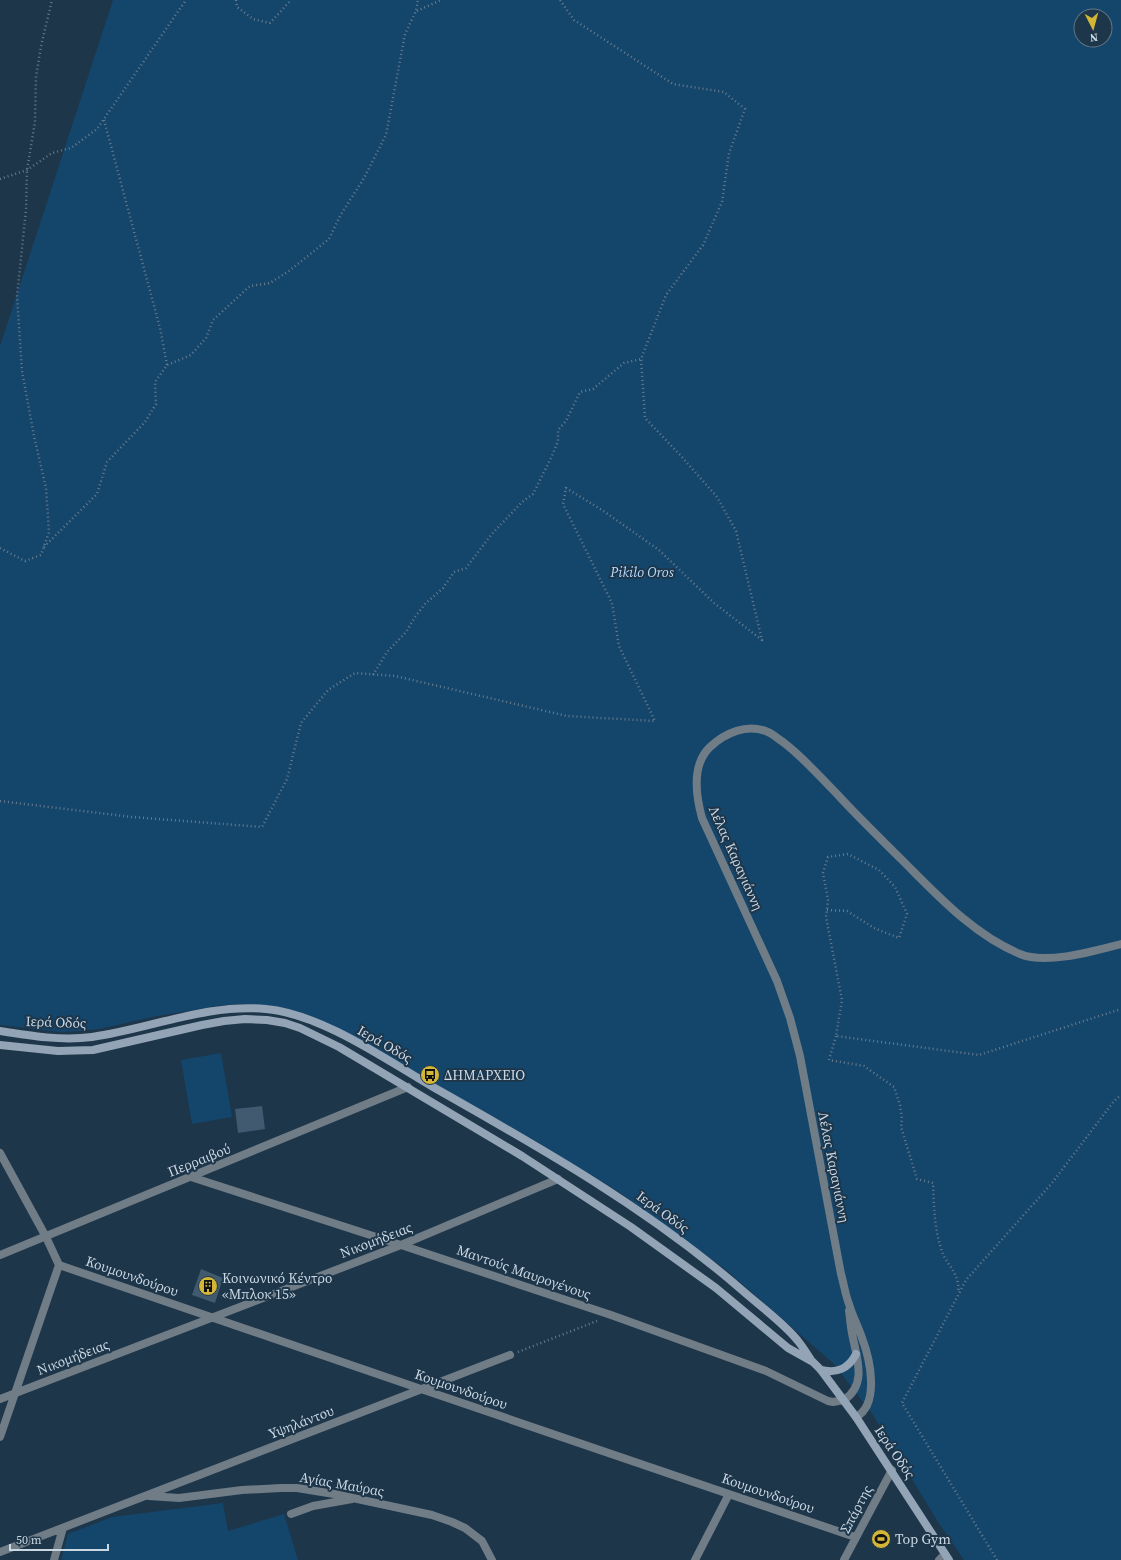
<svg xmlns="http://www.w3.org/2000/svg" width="1121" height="1560" viewBox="0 0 1121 1560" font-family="'Source Serif 4',serif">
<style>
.green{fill:#14456b;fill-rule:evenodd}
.building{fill:#415a70}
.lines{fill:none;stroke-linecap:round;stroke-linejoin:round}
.path{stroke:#687c8d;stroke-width:2.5;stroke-dasharray:1 3;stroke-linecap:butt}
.minor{stroke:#707c86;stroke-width:8}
.tertiary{stroke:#707c86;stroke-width:8}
.secondary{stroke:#92a4b5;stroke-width:8}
.labels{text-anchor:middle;stroke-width:4;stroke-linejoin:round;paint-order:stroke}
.park-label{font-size:14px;font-style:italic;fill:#b5dafc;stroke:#1e364a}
.street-label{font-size:14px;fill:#cad8e4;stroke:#1e364a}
.poi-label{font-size:14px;fill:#cad8e4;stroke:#1e364a;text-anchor:start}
</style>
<rect width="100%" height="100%" fill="#1e364a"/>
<path class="green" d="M 113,0 L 1121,0 L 1121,1560 L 964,1560 L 938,1522 L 873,1415 L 834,1364 L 725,1269 L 622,1194 L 532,1139 L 347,1033 L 329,1024 L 288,1009 L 245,1004 L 224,1005 L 157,1016 L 99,1029 L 80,1031 L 60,1032 L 0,1025 L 0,346 ZM 1081,16 L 1105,16 L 1105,40 L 1081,40 Z
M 221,1053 L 232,1117 L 192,1124 L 181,1060 Z
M 223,1503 L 228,1531 L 284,1514 L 298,1560 L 61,1560 L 68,1534 L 112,1517 Z"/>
<path class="building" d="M 262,1106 L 265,1129 L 238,1133 L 235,1109 Z
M 201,1269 L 223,1278 L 215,1303 L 192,1295 Z"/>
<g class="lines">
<path class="path" d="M 236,0 L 237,7 L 253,19 L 270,23 L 291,0
M 417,11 L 441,0
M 104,120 L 160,328 L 167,365
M 0,179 L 27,170 L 52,153 L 71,148 L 97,129 L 186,0
M 44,547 L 97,494 L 107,462 L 145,422 L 156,404 L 155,382 L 167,365 L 191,355 L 206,338 L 213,320 L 250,286 L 270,283 L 289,271 L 329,239 L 340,216 L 364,178 L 386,135 L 405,34 L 416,11 L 418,0
M 0,548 L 25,561 L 41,555 L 49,532 L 46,488 L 34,436 L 22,371 L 17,296 L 26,210 L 27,170 L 35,122 L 36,77 L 41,46 L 52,0
M 373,675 L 387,652 L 406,632 L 415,617 L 425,604 L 443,588 L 454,572 L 466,568 L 491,535 L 522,502 L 533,494 L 552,456 L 558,441 L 558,430 L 566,421 L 580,392 L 593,389 L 624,363 L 641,359
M 0,801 L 132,817 L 262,827 L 287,779 L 301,723 L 328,690 L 355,673 L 395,676 L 567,716 L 655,721 L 619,646 L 612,603 L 563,504 L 566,488 L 602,510 L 659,550 L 714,603 L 762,640 L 736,531 L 717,497 L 681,456 L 645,418 L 641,359 L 666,295 L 703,245 L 722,202 L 729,153 L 745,109 L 724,92 L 673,84 L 574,20 L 560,0
M 827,910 L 847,911 L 874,928 L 899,938 L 907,914 L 895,887 L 879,870 L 848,854 L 828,857 L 823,873 L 828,900 L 826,917 L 842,1000 L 836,1036 L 979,1055 L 1121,1009
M 836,1036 L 829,1060 L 864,1066 L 894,1087 L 900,1105 L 902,1119 L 901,1127 L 917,1179 L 933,1183 C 934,1205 934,1227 941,1248 C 945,1265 961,1273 958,1293
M 518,1352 L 597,1321
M 997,1560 L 902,1403 L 966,1280 L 1052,1183 L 1114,1101 L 1121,1095"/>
<path class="minor" d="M 0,1153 L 46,1237 L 59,1265 L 0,1437
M 191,1177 L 401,1245 L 611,1315 L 766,1371 L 828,1401 L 833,1402 L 844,1400
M 59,1265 L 421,1389 L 855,1537
M 0,1399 L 401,1245 L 558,1179
M 149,1496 L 179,1498 L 242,1490 L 281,1488 L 297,1488 L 334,1494 L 432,1515 L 452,1522 L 465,1528 L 482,1541 L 492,1560
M 291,1514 L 313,1506 L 352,1499
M 0,1552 L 510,1355
M 54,1560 L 63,1528
M 695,1560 L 729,1494
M 844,1560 L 892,1470"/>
<path class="tertiary" d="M 0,1255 L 408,1087
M 844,1400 C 870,1383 854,1352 851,1327 C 850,1322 850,1316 849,1311
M 856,1417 C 880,1404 870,1359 862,1338 C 858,1326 852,1315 849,1304 C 845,1294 844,1284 841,1274 L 800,1056 L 790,1018 L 777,981 L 702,818 C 696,796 691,765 710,747 C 725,733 747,723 768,732 C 773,734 778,739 783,742 C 803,757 819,776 837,794 C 858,817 881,839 903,861 C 938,896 974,935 1020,954 C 1046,965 1094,951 1121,944
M 939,1560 L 945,1554"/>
<path class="secondary" d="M 0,1031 C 31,1036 62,1041 92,1037 C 150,1029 207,1003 266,1009 C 321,1014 385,1059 433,1087 C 541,1148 649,1209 743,1291 C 760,1306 785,1324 798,1341 C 803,1347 807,1354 811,1360
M 0,1045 L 58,1051 L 93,1050 L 202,1025 L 224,1021 L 245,1019 L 267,1020 L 285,1023 L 300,1028 L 339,1047 L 522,1156 L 631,1227 L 716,1288 L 788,1348 L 813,1362 L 821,1370 L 856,1417 L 949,1560
M 821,1370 C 837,1374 849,1368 856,1354"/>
</g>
<defs>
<g id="bus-disc" transform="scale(1)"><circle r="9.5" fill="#d3b635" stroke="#1e364a"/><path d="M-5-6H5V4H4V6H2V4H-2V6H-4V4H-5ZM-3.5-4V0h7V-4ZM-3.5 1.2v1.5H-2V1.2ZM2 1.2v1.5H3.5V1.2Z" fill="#111"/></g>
<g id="building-disc" transform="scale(1)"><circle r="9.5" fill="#d3b635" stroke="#1e364a"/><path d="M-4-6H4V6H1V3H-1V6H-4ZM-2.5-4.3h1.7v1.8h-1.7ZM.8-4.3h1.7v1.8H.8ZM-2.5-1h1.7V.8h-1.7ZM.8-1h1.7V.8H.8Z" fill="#111"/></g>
<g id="stadium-disc" transform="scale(1)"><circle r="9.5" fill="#d3b635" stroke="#1e364a"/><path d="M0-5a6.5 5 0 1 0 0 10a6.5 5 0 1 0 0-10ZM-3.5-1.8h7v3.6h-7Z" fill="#111"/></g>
</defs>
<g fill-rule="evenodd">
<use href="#bus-disc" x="430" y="1075"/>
<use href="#building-disc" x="208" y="1286"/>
<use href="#stadium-disc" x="881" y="1539"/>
</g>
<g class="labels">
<g class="park-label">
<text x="642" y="577">Pikilo Oros</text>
</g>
<g class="street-label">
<text transform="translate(736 858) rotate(66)" y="5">Λέλας Καραγιάννη</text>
<text transform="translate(56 1022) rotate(2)" y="5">Ιερά Οδός</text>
<text transform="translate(385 1044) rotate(30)" y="5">Ιερά Οδός</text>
<text transform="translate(199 1160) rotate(-22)" y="5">Περραιβού</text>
<text transform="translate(834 1167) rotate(79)" y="5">Λέλας Καραγιάννη</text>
<text transform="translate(663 1212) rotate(36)" y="5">Ιερά Οδός</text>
<text transform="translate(376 1240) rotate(-21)" y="5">Νικομήδειας</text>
<text transform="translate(524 1272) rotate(19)" y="5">Μαντούς Μαυρογένους</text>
<text transform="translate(132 1276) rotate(19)" y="5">Κουμουνδούρου</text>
<text transform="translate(73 1357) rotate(-21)" y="5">Νικομήδειας</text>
<text transform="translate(461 1389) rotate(19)" y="5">Κουμουνδούρου</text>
<text transform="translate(301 1422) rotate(-21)" y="5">Υψηλάντου</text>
<text transform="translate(895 1452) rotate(56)" y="5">Ιερά Οδός</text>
<text transform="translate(342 1484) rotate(10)" y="5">Αγίας Μαύρας</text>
<text transform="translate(768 1493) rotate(19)" y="5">Κουμουνδούρου</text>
<text transform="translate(856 1509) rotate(-62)" y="5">Σπάρτης</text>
</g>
<g class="poi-label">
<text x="444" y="1080">ΔΗΜΑΡΧΕΙΟ</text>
<text x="222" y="1283">Κοινωνικό Κέντρο<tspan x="222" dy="16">«Μπλοκ 15»</tspan></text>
<text x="895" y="1544">Top Gym</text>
</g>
</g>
<g transform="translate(1093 28) rotate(174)"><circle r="19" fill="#1e364a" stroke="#637788"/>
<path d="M0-3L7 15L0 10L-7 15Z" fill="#d3b635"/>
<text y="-6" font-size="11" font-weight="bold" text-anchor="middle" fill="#cad8e4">N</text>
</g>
<path d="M10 1544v6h98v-6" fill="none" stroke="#cad8e4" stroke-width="2"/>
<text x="16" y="1544" font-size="12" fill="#cad8e4" stroke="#1e364a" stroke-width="3" paint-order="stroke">50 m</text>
</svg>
